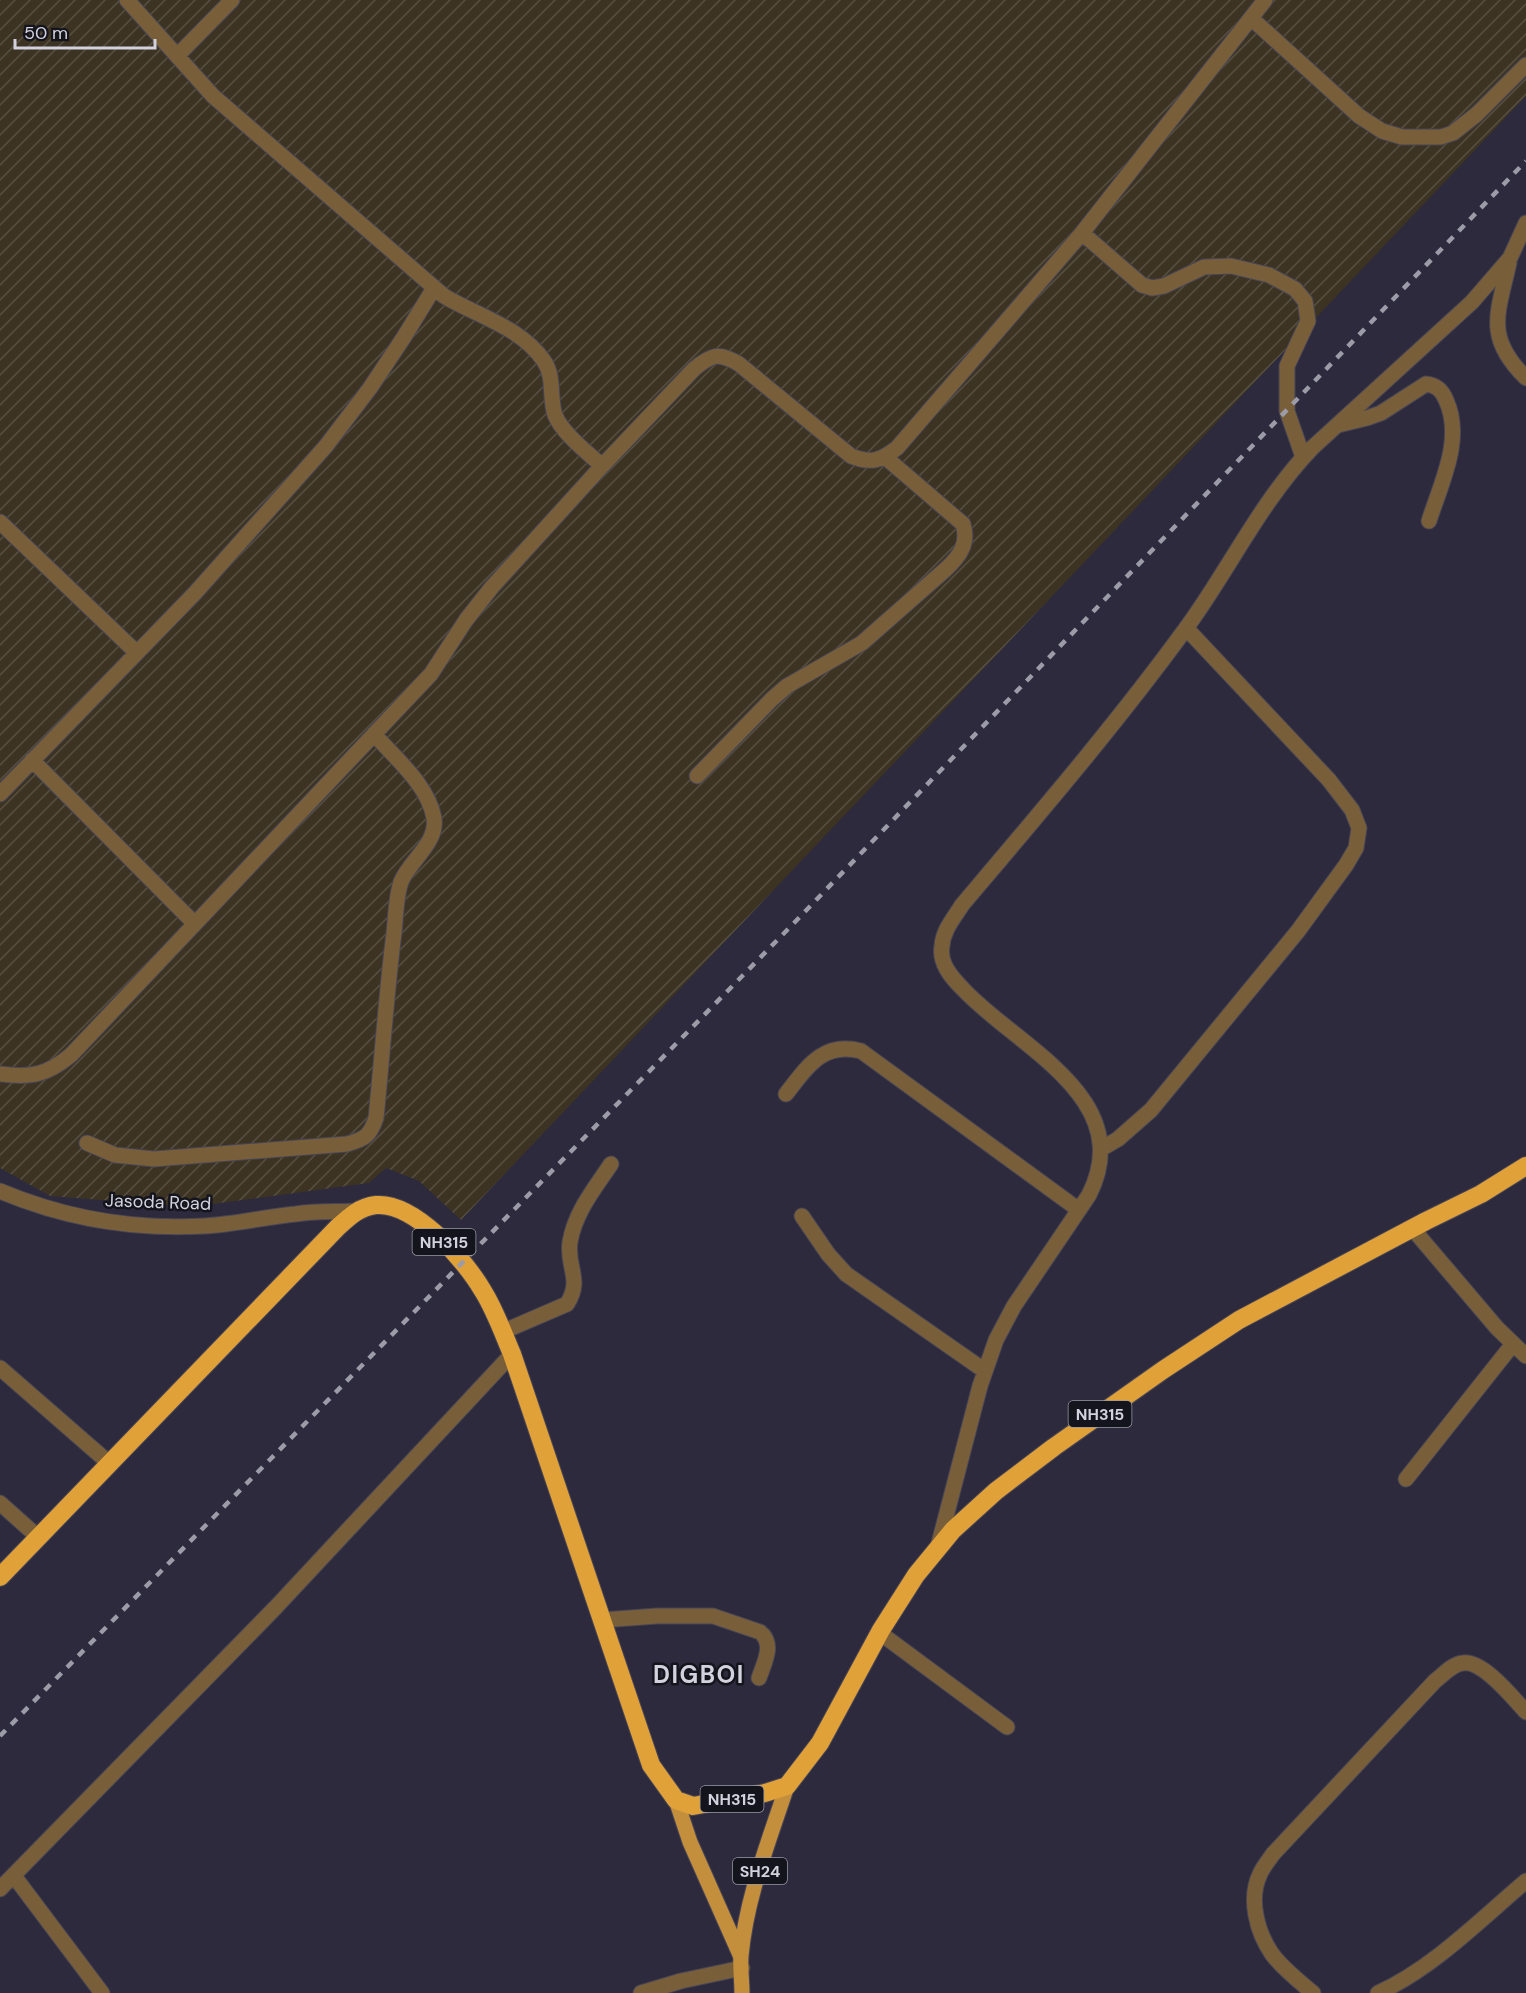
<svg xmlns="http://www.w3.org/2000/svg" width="1526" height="1993" viewBox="0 0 1526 1993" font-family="'DM Sans',sans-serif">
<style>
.industrial{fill:url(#industrial-furrows)}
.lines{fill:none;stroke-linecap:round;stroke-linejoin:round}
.minor-casing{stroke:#474556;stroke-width:17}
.major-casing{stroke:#474556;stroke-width:17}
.highway-casing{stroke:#474556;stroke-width:20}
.minor{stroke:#785f3a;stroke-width:15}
.major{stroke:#c48f3c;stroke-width:15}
.highway{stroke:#e1a139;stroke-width:18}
.rail{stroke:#9c9ba8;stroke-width:4.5;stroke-dasharray:8 8;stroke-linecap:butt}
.labels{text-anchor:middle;stroke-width:5;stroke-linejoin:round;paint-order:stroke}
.shield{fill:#14141c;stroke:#9998a3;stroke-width:1.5}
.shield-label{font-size:16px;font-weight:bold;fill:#d2d1dd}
.street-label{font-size:18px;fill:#d2d1dd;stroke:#14141c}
.district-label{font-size:24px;font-weight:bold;letter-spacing:1.5px;fill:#d2d1dd;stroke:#14141c}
</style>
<defs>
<pattern id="industrial-furrows" width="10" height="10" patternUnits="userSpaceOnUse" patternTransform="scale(1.5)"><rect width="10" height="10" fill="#3c3322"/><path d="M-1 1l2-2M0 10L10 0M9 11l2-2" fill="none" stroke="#575042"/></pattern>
</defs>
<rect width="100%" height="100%" fill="#2c2a3c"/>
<path class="industrial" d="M 0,0 L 1526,0 L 1526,96 L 461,1220 L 419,1181 L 386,1168 L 369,1183 L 190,1207 L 50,1196 L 0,1168 Z"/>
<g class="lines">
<g class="minor-casing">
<path id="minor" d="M 127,0 L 213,96 L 444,296 C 477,316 521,327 544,361 C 555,377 549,398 555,415 C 562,433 588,453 602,466 L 694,369 C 712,354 719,352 739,364 L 851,456 C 871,464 880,461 897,448 L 1082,233 L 1142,285 L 1152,288 L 1164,286 L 1204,267 L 1231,266 L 1269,275 L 1295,289 L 1305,301 L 1308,321 L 1287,366 L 1287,411 L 1303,457
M 1251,18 L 1359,116 L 1382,131 L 1402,137 L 1441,137 L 1453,133 L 1477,114 L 1526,65
M 177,56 L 232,0
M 1082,233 L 1265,0
M 1509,263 C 1498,313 1484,337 1526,378
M 1338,425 L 1367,418 L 1381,413 L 1426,384 C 1436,385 1442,390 1446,400 C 1464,439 1441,483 1429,521
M 0,522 L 136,652
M 32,760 L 195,924
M 697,776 L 772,699 L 787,686 L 862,643 L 946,569 C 960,556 969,543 963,524 L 885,457
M 0,794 L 195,593 L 326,446 L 370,388 L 404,337 L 434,288
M 0,1074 C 31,1078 47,1075 71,1055 L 431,674 L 466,620 L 492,587 L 602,466
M 786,1094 C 807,1067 823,1041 861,1051 L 1079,1210
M 87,1143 L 115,1155 L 154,1159 L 347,1144 C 365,1139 370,1136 376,1118 C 382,1059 386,999 393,941 C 396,922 395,899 401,882 C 409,861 438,843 434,818 C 428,785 396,759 374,734
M 1101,1149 L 1118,1139 L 1151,1110 L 1298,931 L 1346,865 L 1356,848 L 1359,828 L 1352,810 L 1329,780 L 1186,628
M 0,1191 C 64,1218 135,1230 205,1226 C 236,1224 266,1217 296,1214 C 315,1211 336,1212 355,1211
M 802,1216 L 828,1254 L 846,1274 L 985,1371
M 1412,1228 L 1497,1328 L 1526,1356
M 502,1332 L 567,1304 C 583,1279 566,1267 570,1242 C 575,1212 595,1188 611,1164
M 0,1368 L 109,1463
M 1406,1479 L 1513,1344
M 0,1503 L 38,1537
M 938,1547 L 980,1386 L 996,1340 L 1014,1306 L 1089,1195 C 1138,1098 1017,1047 963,989 C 951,977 939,963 942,946 C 943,930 954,918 962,905 C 1039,814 1117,723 1187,627 C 1230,568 1261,501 1312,448 L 1472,302 L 1510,258 L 1526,223
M 602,1620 L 657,1616 L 713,1616 L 760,1632 C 775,1644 764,1663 759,1678
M 880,1633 L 1007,1727
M 14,1876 L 102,1993
M 0,1889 L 276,1607 L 512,1354
M 641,1993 L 681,1981 L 742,1968
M 1313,1993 C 1299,1981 1283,1969 1272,1954 C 1257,1932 1248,1899 1260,1874 C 1263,1867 1269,1860 1273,1854 L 1435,1681 C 1443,1675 1452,1664 1463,1663 C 1483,1660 1513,1698 1526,1712
M 1378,1993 C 1432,1969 1481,1919 1526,1881"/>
</g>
<g class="major-casing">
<path id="major" d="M 676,1800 L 690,1842 L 741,1957
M 742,1993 C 742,1981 740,1968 741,1956 C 746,1898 769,1841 787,1786"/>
</g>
<g class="highway-casing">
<path id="highway" d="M 0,1577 L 337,1228 C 349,1217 359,1207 376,1205 C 415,1202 465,1260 483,1291 C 495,1310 503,1333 512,1354 L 651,1765 L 676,1800 L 693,1806 L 765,1793 L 787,1786 L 820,1743 L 881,1630 L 916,1575 L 953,1530 L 996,1491 L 1054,1447 L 1163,1370 L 1239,1320 L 1426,1221 L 1481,1194 L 1526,1166"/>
</g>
<use href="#minor" class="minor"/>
<use href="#major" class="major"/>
<use href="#highway" class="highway"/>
<path class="rail" d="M 0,1736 L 794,923 L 1526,161"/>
</g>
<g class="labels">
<g class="shield">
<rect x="412.5" y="1229" width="63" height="26" rx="4.5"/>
<rect x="1068.5" y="1401" width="63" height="26" rx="4.5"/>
<rect x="700.5" y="1786" width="63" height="26" rx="4.5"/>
<rect x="733" y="1858" width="54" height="26" rx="4.5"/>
</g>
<g class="shield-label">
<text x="444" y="1248">NH315</text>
<text x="1100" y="1420">NH315</text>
<text x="732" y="1805">NH315</text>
<text x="760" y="1877">SH24</text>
</g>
<g class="street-label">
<text transform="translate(158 1202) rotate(2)" y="6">Jasoda Road</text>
</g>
<g class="district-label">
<text x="699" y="1683">DIGBOI</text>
</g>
</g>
<path d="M15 39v9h140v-9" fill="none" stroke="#d2d1dd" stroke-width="3"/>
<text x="24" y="39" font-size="18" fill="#d2d1dd" stroke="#14141c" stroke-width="4.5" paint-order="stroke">50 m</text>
</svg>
